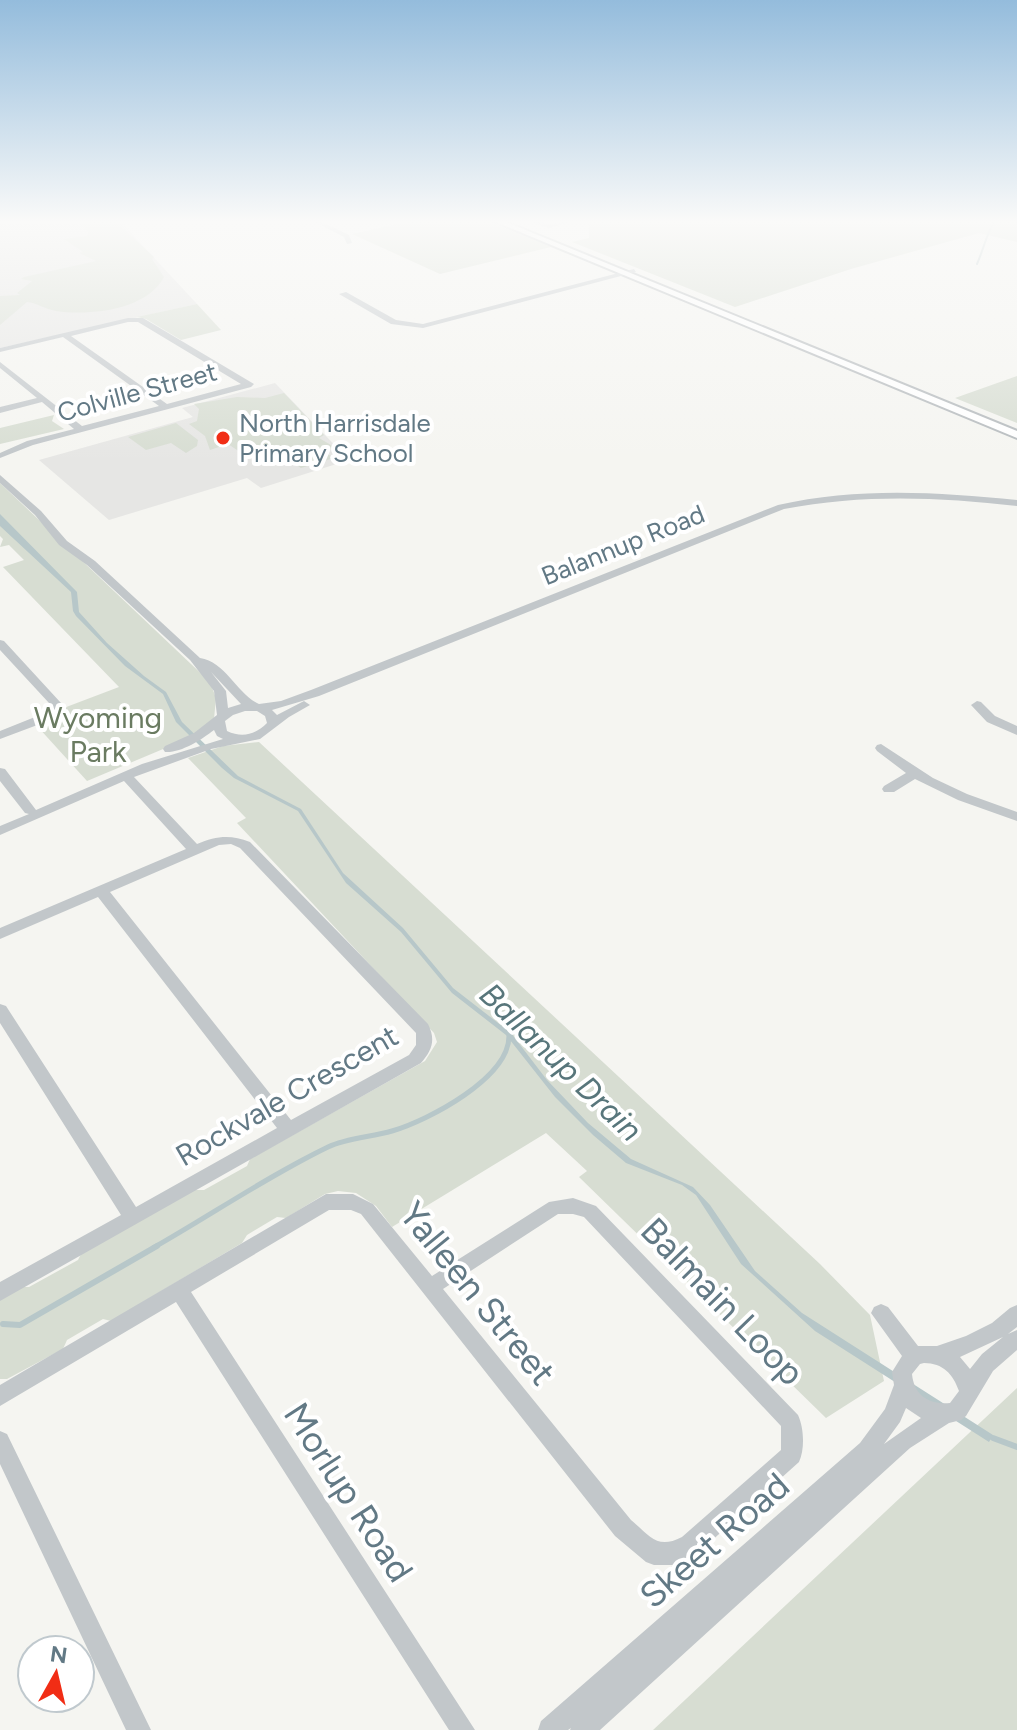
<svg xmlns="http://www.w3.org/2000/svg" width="1017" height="1730" viewBox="0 0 1017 1730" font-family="Figtree,sans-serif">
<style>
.built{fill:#e6e6e4}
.green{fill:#d7ddd2}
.water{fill:#b7c7c9}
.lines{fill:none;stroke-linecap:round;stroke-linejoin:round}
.stream-far2{stroke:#b7c7c9;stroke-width:2}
.stream-far1{stroke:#b7c7c9;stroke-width:5}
.stream{stroke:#b7c7c9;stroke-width:6}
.major-casing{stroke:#b5babd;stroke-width:4}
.minor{fill:#c2c7ca;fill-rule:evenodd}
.major{fill:#fff;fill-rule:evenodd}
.poi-dot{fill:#f12d15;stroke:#fff;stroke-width:3}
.labels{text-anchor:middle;stroke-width:8;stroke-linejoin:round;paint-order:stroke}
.far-street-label{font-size:26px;fill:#627985;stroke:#fff}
.far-poi-label{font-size:26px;fill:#627985;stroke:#fff;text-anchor:start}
.park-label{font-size:30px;fill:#6a7b61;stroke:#fff}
.street-label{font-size:30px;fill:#627985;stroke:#fff}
.water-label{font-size:32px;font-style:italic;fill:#58767b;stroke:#fff}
.near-street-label{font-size:36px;fill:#627985;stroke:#fff}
</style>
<rect width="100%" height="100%" fill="#f5f5f1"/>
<path class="built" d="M 13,220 L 119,220 L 197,304 L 0,348 L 0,222 Z
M 275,383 L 349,460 L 261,488 L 247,478 L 109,520 L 39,460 L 193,417 L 182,408 Z"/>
<path class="green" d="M 114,220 L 154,257 L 152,259 L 164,277 C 147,310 90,316 56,311 C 45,309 37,303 27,302 L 0,325 L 0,296 L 20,295 L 17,293 L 32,281 L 21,279 L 24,277 L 96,261 L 79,253 L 83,252 L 64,239 L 87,236 L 88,232 L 81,223 Z
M 415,220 L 485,220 L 551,247 L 440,274 L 352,234 Z
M 589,220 L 1017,220 L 1017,242 L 979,233 L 851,269 L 735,307 L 572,242 L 589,238 Z
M 197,304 L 221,330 L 181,340 L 146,319 L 137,317 Z
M 1017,376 L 1017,423 L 955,398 Z
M 284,393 L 324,435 L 319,438 L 336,448 L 327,451 L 312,444 L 334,458 L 301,468 L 279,453 L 271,454 L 265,451 L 246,456 L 228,444 L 210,450 L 205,436 L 189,424 L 197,421 L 199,409 L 194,404 L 237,397 L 265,398 Z
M 54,415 L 52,421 L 64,429 L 0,444 L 0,428 Z
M 176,423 L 198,440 L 197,446 L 186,453 L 171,443 L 146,450 L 128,437 Z
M 0,483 L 210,682 L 216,698 L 214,719 L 187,739 L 87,781 L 37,726 L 61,709 L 119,687 L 3,567 L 24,560 L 9,545 L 0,547 L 3,539 L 0,536 Z
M 259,742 L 820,1264 L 870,1315 L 884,1381 L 826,1418 L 579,1177 L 587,1171 L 546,1133 L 392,1227 L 376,1206 L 356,1193 L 338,1191 L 325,1194 L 286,1218 L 277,1217 L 247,1235 L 242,1243 L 111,1321 L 103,1319 L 67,1340 L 63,1349 L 7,1379 L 0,1379 L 0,1298 L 19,1287 L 29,1287 L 78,1260 L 82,1252 L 194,1190 L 204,1190 L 247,1166 L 250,1159 L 425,1061 L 437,1042 L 434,1033 L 237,823 L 246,818 L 188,758 L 223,746 Z
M 1017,1388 L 1017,1730 L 653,1730 Z"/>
<path class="water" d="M 0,514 L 77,592 L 79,612 L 107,643 L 144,676 L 166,692 L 182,722 L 238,776 L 301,809 L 343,873 L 403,928 L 453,988 L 511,1033 L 547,1080 L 588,1123 L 631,1159 L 693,1187 L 710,1205 L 755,1271 L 802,1313 L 993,1435 L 989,1442 L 815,1331 L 741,1264 L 696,1195 L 682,1185 L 626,1163 L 593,1135 L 555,1097 L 506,1035 L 452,993 L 401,932 L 346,883 L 298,811 L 234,778 L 222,768 L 176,722 L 163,694 L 125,666 L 76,616 L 73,611 L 71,592 L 0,526 Z"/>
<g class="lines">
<path class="stream-far2" d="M 977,264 C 984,248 986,235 995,220"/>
<path class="stream-far1" d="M 153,1248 C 211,1215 268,1176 328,1147 C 347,1138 372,1137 392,1131 C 429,1120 509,1078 509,1036"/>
<path class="stream" d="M 3,1324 L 20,1325 L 157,1246
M 993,1438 L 1017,1447"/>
<g class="major-casing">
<path id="major" d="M 491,220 L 501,220 L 1017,431 L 1017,438 Z"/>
</g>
<path class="minor" d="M 0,220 L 11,220 L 0,223 Z
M 311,220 L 318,220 L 349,235 L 352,243 L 347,244 L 344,237 Z
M 524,220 L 533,220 L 549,224 L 578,220 L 549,228 Z
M 634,269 L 636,272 L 423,328 L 391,324 L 339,294 L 346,292 L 396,320 L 423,324 Z
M 128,318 L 143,318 L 254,384 L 251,387 L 33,445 L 0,458 L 0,453 L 27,441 L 74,429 L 42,402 L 0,413 L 0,407 L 37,398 L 0,368 L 0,362 L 82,426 L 159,406 L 63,337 L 0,352 L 0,348 ZM 128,322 L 138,322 L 241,384 L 167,404 L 71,336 Z
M 0,475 L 41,511 L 67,541 L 95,561 L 200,658 C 226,662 237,694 259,704 L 281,701 L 311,690 L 778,505 C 857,487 937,492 1017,500 L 1017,506 C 938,497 862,494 784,509 L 319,696 L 272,710 L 277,715 L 304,701 L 310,705 L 289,717 L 260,739 L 211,749 L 134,777 L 197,844 C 216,836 230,834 250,842 L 428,1024 C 436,1040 432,1050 421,1063 L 0,1301 L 0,1282 L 121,1215 L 0,1023 L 0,1004 L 6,1006 L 136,1207 L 277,1128 L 98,897 L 0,939 L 0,928 L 186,849 L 124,781 L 0,835 L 0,826 L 29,814 L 25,813 L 0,781 L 0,768 L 5,769 L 36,810 L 142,764 L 223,739 L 217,736 L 214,730 C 201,740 181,753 165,752 L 163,749 L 165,746 L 194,733 L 217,715 L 214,691 L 190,660 L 87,565 L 59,545 L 35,515 L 0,483 ZM 211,672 L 241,704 L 228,708 L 226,691 ZM 245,711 L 257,711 L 265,716 L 267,723 C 255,735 242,738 227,731 L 225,721 L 233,715 ZM 231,844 L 240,848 L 416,1033 L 416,1045 L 409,1055 L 291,1120 L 110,892 L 219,845 Z
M 0,640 L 4,641 L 61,703 L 48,721 L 0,739 L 0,731 L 40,715 L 49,703 L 0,650 Z
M 977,701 L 981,702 L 995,716 L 1017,726 L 1017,735 L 987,722 L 971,705 Z
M 881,744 L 933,778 L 967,794 L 1017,812 L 1017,821 L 958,800 L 915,779 L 894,792 L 884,792 L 882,789 L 884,786 L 906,773 L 877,751 L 875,748 L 877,745 Z
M 326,1194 L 353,1194 L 373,1204 L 432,1276 L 549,1202 L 573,1198 L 596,1206 L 798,1415 C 804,1428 805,1449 799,1462 L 698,1553 L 672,1565 L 654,1565 L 646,1562 L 615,1536 L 361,1214 L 351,1210 L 329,1210 L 191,1292 L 475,1730 L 449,1730 L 176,1302 L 0,1406 L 0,1385 ZM 558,1214 L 573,1214 L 584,1217 L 781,1426 L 781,1450 L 682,1537 C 657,1550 650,1536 631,1520 L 443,1289 Z
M 881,1304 L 888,1307 L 918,1346 L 937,1346 L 966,1336 L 992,1323 L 1010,1308 L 1017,1305 L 1017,1327 L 1008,1334 L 1017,1330 L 1017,1350 L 993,1371 L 966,1416 L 961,1420 L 949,1423 L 910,1448 L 600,1730 L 570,1730 L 571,1728 L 568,1730 L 538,1730 L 541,1721 L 860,1443 L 885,1409 L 894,1385 L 892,1372 L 902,1356 L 871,1313 L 874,1307 ZM 1003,1337 L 982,1354 L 970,1369 L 960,1357 ZM 924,1363 C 943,1363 953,1374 959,1391 L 950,1403 C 930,1405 914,1396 912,1374 L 920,1364 ZM 906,1408 L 921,1418 L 884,1444 L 900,1422 Z
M 0,1431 L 7,1434 L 151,1730 L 126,1730 L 0,1464 Z"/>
<use href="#major" class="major"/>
</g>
<linearGradient id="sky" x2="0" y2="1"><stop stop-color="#94bcdc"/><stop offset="0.48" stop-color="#fafaf9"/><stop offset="1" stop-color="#fafaf9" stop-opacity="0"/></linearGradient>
<rect width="1017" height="462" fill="url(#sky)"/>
<circle class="poi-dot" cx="223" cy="438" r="8"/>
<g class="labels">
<g class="far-street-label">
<text transform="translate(137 392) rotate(-15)" y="9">Colville Street</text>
<text transform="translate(623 545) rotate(-22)" y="9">Balannup Road</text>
</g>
<g class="far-poi-label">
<text x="239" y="432">North Harrisdale<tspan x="239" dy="30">Primary School</tspan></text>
</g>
<g class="park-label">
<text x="98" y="728">Wyoming<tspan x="98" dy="34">Park</tspan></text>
</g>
<g class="street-label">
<text transform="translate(287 1096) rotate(-30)" y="10">Rockvale Crescent</text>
</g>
<g class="water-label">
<text transform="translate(561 1062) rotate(44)" y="11">Ballanup Drain</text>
</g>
<g class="near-street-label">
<text transform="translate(478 1293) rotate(51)" y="13">Yalleen Street</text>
<text transform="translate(723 1301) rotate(46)" y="13">Balmain Loop</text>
<text transform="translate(349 1492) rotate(57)" y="13">Morlup Road</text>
<text transform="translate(714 1540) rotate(-41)" y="13">Skeet Road</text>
</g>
</g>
<g transform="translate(56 1674) rotate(8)"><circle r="38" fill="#ffffff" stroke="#c0c9ce" stroke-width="2"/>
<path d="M0-6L14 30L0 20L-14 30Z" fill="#f12d15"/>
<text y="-12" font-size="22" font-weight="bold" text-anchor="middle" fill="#627985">N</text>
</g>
</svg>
